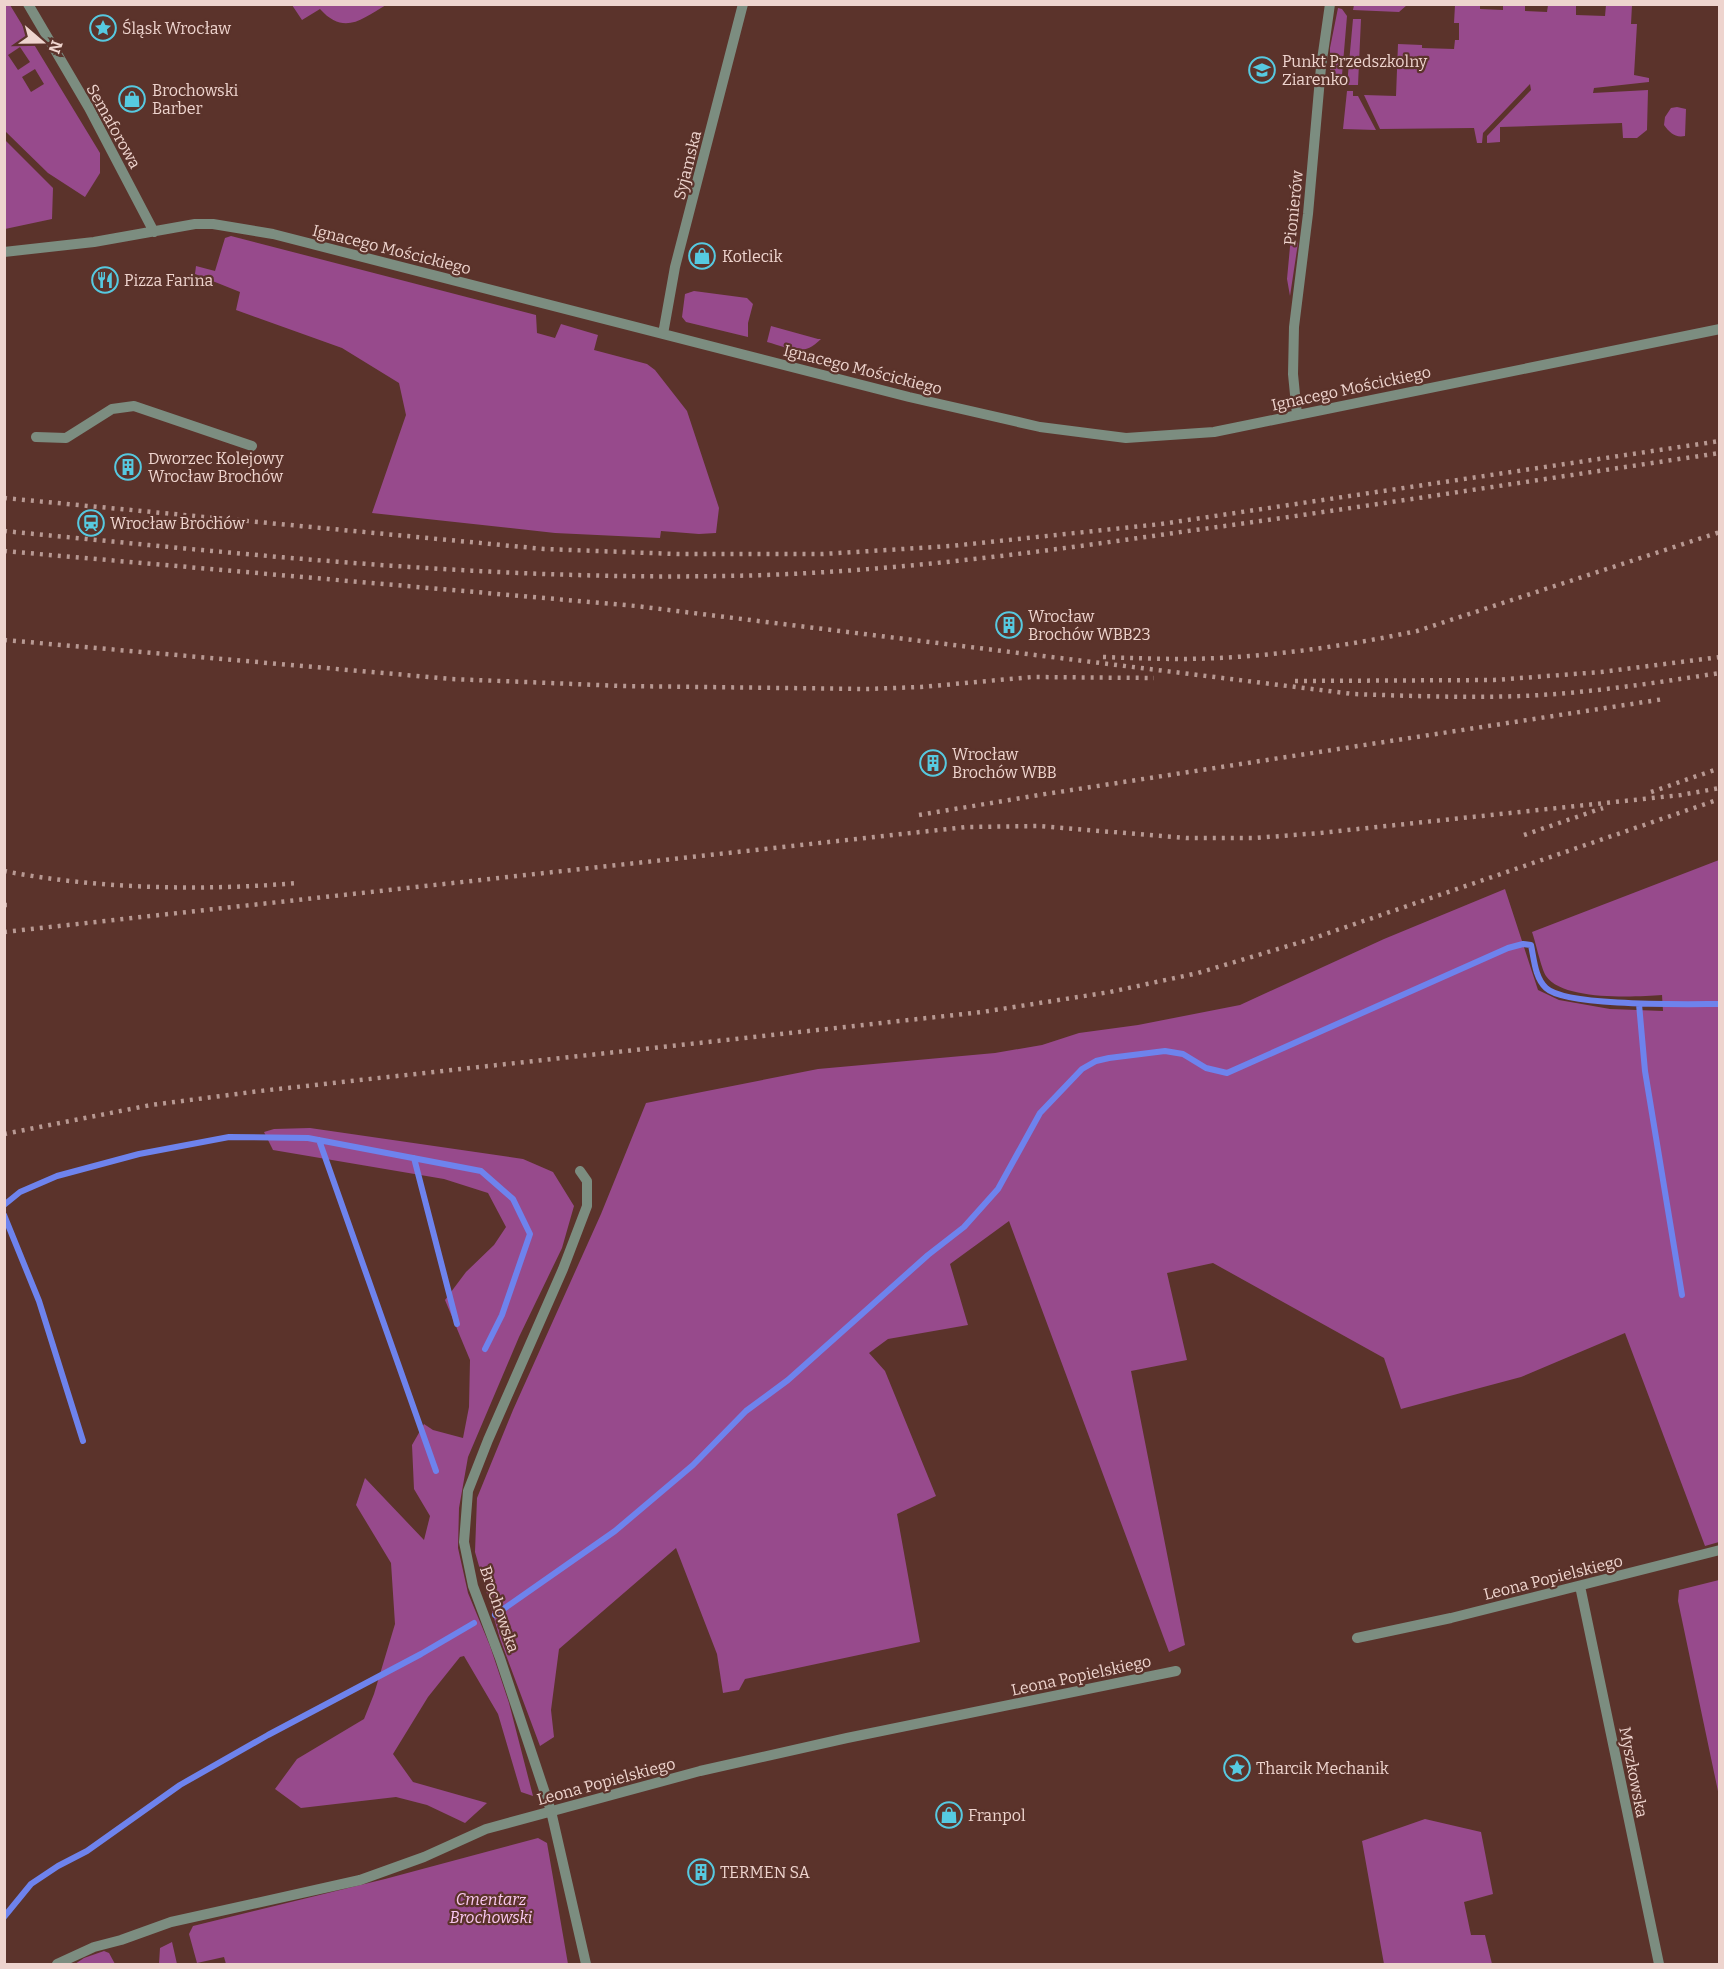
<svg xmlns="http://www.w3.org/2000/svg" width="1724" height="1969" viewBox="0 0 1724 1969" font-family="Bitter,serif">
<style>
.green{fill:#974a8c;fill-rule:evenodd}
.lines{fill:none;stroke-linecap:round;stroke-linejoin:round}
.stream{stroke:#6e83ed;stroke-width:6}
.minor{stroke:#7c8d80;stroke-width:10}
.rail{stroke:#b89993;stroke-width:4.5;stroke-dasharray:3 6;stroke-linecap:butt}
.labels{text-anchor:middle;stroke-width:4.5;stroke-linejoin:round;paint-order:stroke}
.poi-label{font-size:16px;fill:#eed4ce;stroke:#5b332b;text-anchor:start}
.street-label{font-size:16px;fill:#eed4ce;stroke:#5b332b}
.park-label{font-size:16px;font-style:italic;fill:#fac8f0;stroke:#5b332b}
</style>
<rect width="100%" height="100%" fill="#5b332b"/>
<path class="green" d="M 4,5 L 10,5 L 100,153 L 100,173 L 85,197 L 48,173 L 5,131 ZM 20,47 L 30,62 L 18,70 L 8,55 ZM 35,69 L 44,84 L 31,92 L 22,77 Z
M 292,5 L 386,5 C 362,19 344,36 320,9 L 302,20 Z
M 1354,5 L 1354,4 L 1407,5 L 1399,12 L 1353,10 Z
M 1458,5 L 1480,5 L 1480,9 L 1503,10 L 1503,5 L 1525,5 L 1525,11 L 1547,12 L 1548,5 L 1576,6 L 1576,15 L 1605,16 L 1606,5 L 1632,5 L 1631,24 L 1637,24 L 1634,75 L 1649,78 L 1649,82 L 1594,88 L 1593,93 L 1648,90 L 1647,130 L 1637,138 L 1623,138 L 1622,123 L 1500,127 L 1500,142 L 1487,143 L 1487,136 L 1531,90 L 1530,84 L 1483,133 L 1482,143 L 1477,143 L 1474,128 L 1380,129 L 1364,95 L 1396,96 L 1398,44 L 1422,45 L 1422,48 L 1454,49 L 1455,40 L 1459,40 L 1459,23 L 1454,23 L 1455,5 Z
M 1338,8 L 1342,9 L 1347,16 L 1342,75 L 1330,75 L 1330,48 Z
M 1353,19 L 1361,19 L 1358,85 L 1347,85 Z
M 1347,91 L 1353,91 L 1353,96 L 1358,96 L 1376,130 L 1343,129 Z
M 1677,107 L 1686,109 L 1685,136 C 1675,138 1670,133 1664,125 L 1665,117 L 1671,108 Z
M 5,140 L 53,188 L 52,219 L 5,229 Z
M 231,236 L 536,315 L 537,333 L 555,338 L 561,324 L 598,335 L 594,350 L 647,364 L 655,370 L 687,411 L 719,508 L 716,533 L 699,534 L 661,531 L 660,538 L 555,533 L 372,513 L 406,415 L 399,383 L 342,348 L 236,310 L 240,292 L 195,274 L 196,266 L 215,271 L 225,238 Z
M 1291,236 L 1298,243 L 1290,296 L 1287,279 Z
M 694,291 L 747,298 L 753,304 L 748,323 L 748,337 L 686,322 L 682,317 L 685,294 Z
M 771,326 L 818,339 L 821,339 C 802,358 790,348 767,342 Z
M 1719,860 L 1719,1542 L 1705,1546 L 1625,1333 L 1521,1377 L 1401,1409 L 1384,1358 L 1213,1263 L 1167,1273 L 1187,1360 L 1131,1371 L 1185,1645 L 1169,1652 L 1009,1221 L 950,1264 L 968,1325 L 888,1339 L 869,1353 L 885,1371 L 936,1496 L 897,1514 L 920,1642 L 745,1679 L 739,1690 L 723,1693 L 717,1654 L 676,1548 L 559,1649 L 551,1710 L 554,1737 L 540,1746 L 500,1639 L 475,1552 L 477,1498 L 513,1410 L 601,1214 L 646,1103 L 818,1069 L 995,1053 L 1042,1045 L 1079,1033 L 1138,1025 L 1240,1005 L 1384,939 L 1505,889 L 1538,990 L 1559,1000 L 1610,1009 L 1663,1011 L 1662,995 C 1635,997 1563,1001 1546,976 C 1541,968 1536,943 1532,932 Z
M 310,1128 L 523,1159 L 553,1172 L 574,1206 L 562,1248 L 519,1337 L 468,1457 L 459,1508 L 458,1548 L 468,1593 L 490,1646 L 509,1703 L 533,1796 L 521,1792 L 498,1714 L 464,1656 L 460,1657 L 428,1697 L 393,1754 L 413,1782 L 487,1803 L 465,1823 L 427,1805 L 396,1797 L 301,1808 L 275,1789 L 297,1759 L 364,1719 L 374,1694 L 395,1624 L 391,1563 L 356,1505 L 365,1478 L 424,1540 L 430,1516 L 414,1489 L 412,1445 L 424,1424 L 433,1430 L 463,1438 L 469,1407 L 470,1360 L 445,1300 L 466,1272 L 494,1245 L 506,1227 L 488,1193 L 444,1179 L 273,1150 L 264,1132 L 274,1129 Z
M 1719,1580 L 1720,1580 L 1719,1796 L 1678,1601 L 1679,1590 Z
M 1425,1819 L 1481,1832 L 1493,1894 L 1464,1902 L 1471,1935 L 1485,1935 L 1492,1964 L 1384,1964 L 1362,1841 Z
M 538,1838 L 547,1843 L 568,1964 L 226,1964 L 224,1957 L 197,1963 L 189,1934 L 193,1926 L 385,1879 Z
M 172,1942 L 177,1964 L 159,1964 L 160,1948 Z
M 104,1951 L 109,1953 L 115,1964 L 75,1964 L 84,1958 Z"/>
<g class="lines">
<path class="stream" d="M 1639,1004 L 1645,1071 L 1682,1295
M 319,1140 L 436,1471
M 414,1158 L 457,1324
M 4,1205 L 20,1192 L 57,1176 L 139,1154 L 229,1137 L 308,1138 L 481,1171 L 513,1199 L 530,1234 L 502,1315 L 485,1349
M 4,1215 L 39,1301 L 83,1441
M 495,1615 L 615,1531 L 693,1465 L 746,1411 L 788,1380 L 928,1255 L 964,1227 L 998,1189 L 1040,1113 L 1082,1069 L 1096,1061 L 1109,1058 L 1165,1051 L 1183,1054 L 1206,1068 L 1227,1073 L 1508,948 L 1523,944 L 1531,945 C 1534,959 1535,978 1546,988 C 1566,1007 1688,1004 1720,1004
M 4,1917 L 31,1884 L 58,1866 L 87,1851 L 180,1785 L 268,1735 L 421,1654 L 474,1623"/>
<path class="minor" d="M 28,4 L 89,108 L 154,232
M 4,252 L 94,242 L 195,224 L 213,224 L 273,234 L 909,397 L 1040,427 L 1126,438 L 1214,432 L 1720,329
M 663,334 L 675,267 L 743,4
M 1297,415 L 1293,374 L 1294,327 L 1308,214 L 1321,67 L 1330,4
M 36,437 L 66,438 L 112,409 L 134,406 L 252,446
M 580,1171 L 587,1181 L 587,1206 L 563,1269 L 488,1440 L 468,1491 L 464,1542 L 473,1586 L 500,1658 L 551,1811 L 586,1964
M 1580,1586 L 1659,1964
M 1357,1638 L 1451,1618 L 1720,1550
M 57,1964 L 94,1947 L 121,1940 L 171,1922 L 360,1880 L 424,1857 L 486,1829 L 700,1771 L 847,1738 L 1176,1671"/>
<path class="rail" d="M 4,498 L 544,549 L 677,554 L 823,554 L 951,546 L 1161,524 L 1720,441
M 4,531 C 243,554 482,580 722,576 C 878,574 1034,553 1188,531 C 1365,507 1542,479 1720,453
M 4,551 L 636,606 L 1353,694 C 1409,696 1466,698 1523,696 C 1589,693 1654,683 1720,673
M 4,640 L 452,679 L 621,686 L 867,689 L 921,687 L 1032,677 L 1154,678
M 1103,657 C 1131,658 1158,659 1185,659 C 1263,658 1341,647 1417,631 L 1720,532
M 1295,681 L 1494,680 L 1601,672 L 1720,657
M 1651,792 L 1720,768
M 919,815 L 1039,795 L 1664,699
M 1524,835 L 1603,808
M 4,871 C 96,889 204,891 297,883
M 4,905 L 7,905
M 4,932 L 966,827 L 1038,826 L 1187,838 L 1255,838 L 1320,833 L 1681,795 L 1720,788
M 4,1134 L 151,1105 L 260,1091 L 982,1012 L 1110,992 L 1198,973 L 1308,940 L 1720,799"/>
</g>
<defs>
<g id="sight-ring" transform="scale(1.35)"><circle r="9.5" fill="#5b332b" stroke="#56c9e0" stroke-width="1.5"/><path d="M0-6L1.8-2.2L6-1.7L2.9 1.2L3.7 5.4L0 3.3L-3.7 5.4L-2.9 1.2L-6-1.7L-1.8-2.2Z" fill="#56c9e0"/></g>
<g id="school-ring" transform="scale(1.35)"><circle r="9.5" fill="#5b332b" stroke="#56c9e0" stroke-width="1.5"/><path d="M0-5L7-2L0 1L-7-2ZM-4 1L0 2.5L4 1V4Q0 6-4 4Z" fill="#56c9e0"/></g>
<g id="shop-ring" transform="scale(1.35)"><circle r="9.5" fill="#5b332b" stroke="#56c9e0" stroke-width="1.5"/><path d="M-5-2.5h2.3a2.7 3.5 0 0 1 5.4 0H5L5.5 6h-11ZM-1.5-2.5h3a1.5 2.3 0 0 0-3 0Z" fill="#56c9e0"/></g>
<g id="restaurant-ring" transform="scale(1.35)"><circle r="9.5" fill="#5b332b" stroke="#56c9e0" stroke-width="1.5"/><path d="M-5-6h1v4h1v-4h1v4h1v-4h1v5L-1.5 .5V6h-2V.5L-5-1ZM5-6V6H3V1.5H1.5Q1.5-4 5-6Z" fill="#56c9e0"/></g>
<g id="building-ring" transform="scale(1.35)"><circle r="9.5" fill="#5b332b" stroke="#56c9e0" stroke-width="1.5"/><path d="M-4-6H4V6H1V3H-1V6H-4ZM-2.5-4.3h1.7v1.8h-1.7ZM.8-4.3h1.7v1.8H.8ZM-2.5-1h1.7V.8h-1.7ZM.8-1h1.7V.8H.8Z" fill="#56c9e0"/></g>
<g id="station-ring" transform="scale(1.35)"><circle r="9.5" fill="#5b332b" stroke="#56c9e0" stroke-width="1.5"/><path d="M-3-6H3Q5-6 5-4V2Q5 4 3 4L4.5 6H3L1.5 4h-3L-3 6H-4.5L-3 4Q-5 4-5 2V-4Q-5-6-3-6ZM-3.5-4v3h7v-3ZM-3.5 1v1.5H-2V1ZM2 1v1.5H3.5V1Z" fill="#56c9e0"/></g>
</defs>
<g fill-rule="evenodd">
<use href="#sight-ring" x="103" y="28"/>
<use href="#school-ring" x="1262" y="70"/>
<use href="#shop-ring" x="132" y="99"/>
<use href="#shop-ring" x="702" y="256"/>
<use href="#restaurant-ring" x="105" y="280"/>
<use href="#building-ring" x="128" y="467"/>
<use href="#station-ring" x="91" y="523"/>
<use href="#building-ring" x="1009" y="625"/>
<use href="#building-ring" x="933" y="763"/>
<use href="#sight-ring" x="1237" y="1768"/>
<use href="#shop-ring" x="949" y="1815"/>
<use href="#building-ring" x="701" y="1872"/>
</g>
<g class="labels">
<g class="poi-label">
<text x="122" y="34">Śląsk Wrocław</text>
<text x="1282" y="67">Punkt Przedszkolny<tspan x="1282" dy="18">Ziarenko</tspan></text>
<text x="152" y="96">Brochowski<tspan x="152" dy="18">Barber</tspan></text>
<text x="722" y="262">Kotlecik</text>
<text x="124" y="286">Pizza Farina</text>
<text x="148" y="464">Dworzec Kolejowy<tspan x="148" dy="18">Wrocław Brochów</tspan></text>
<text x="110" y="529">Wrocław Brochów</text>
<text x="1028" y="622">Wrocław<tspan x="1028" dy="18">Brochów WBB23</tspan></text>
<text x="952" y="760">Wrocław<tspan x="952" dy="18">Brochów WBB</tspan></text>
<text x="1256" y="1774">Tharcik Mechanik</text>
<text x="968" y="1821">Franpol</text>
<text x="720" y="1878">TERMEN SA</text>
</g>
<g class="street-label">
<text transform="translate(114 126) rotate(61)" y="6">Semaforowa</text>
<text transform="translate(687 165) rotate(-76)" y="6">Syjamska</text>
<text transform="translate(1293 208) rotate(-84)" y="6">Pionierów</text>
<text transform="translate(392 249) rotate(14)" y="6">Ignacego Mościckiego</text>
<text transform="translate(863 369) rotate(14)" y="6">Ignacego Mościckiego</text>
<text transform="translate(1351 388) rotate(-12)" y="6">Ignacego Mościckiego</text>
<text transform="translate(1553 1577) rotate(-14)" y="6">Leona Popielskiego</text>
<text transform="translate(500 1609) rotate(71)" y="6">Brochowska</text>
<text transform="translate(1081 1675) rotate(-12)" y="6">Leona Popielskiego</text>
<text transform="translate(1634 1772) rotate(79)" y="6">Myszkowska</text>
<text transform="translate(606 1781) rotate(-15)" y="6">Leona Popielskiego</text>
</g>
<g class="park-label">
<text x="491" y="1905">Cmentarz<tspan x="491" dy="18">Brochowski</tspan></text>
</g>
</g>
<rect width="1724" height="1969" fill="none" stroke="#eed4ce" stroke-width="12"/>
<g transform="translate(42 42) rotate(110)" stroke="#5b332b" stroke-width="4.5" paint-order="stroke">
<path d="M0-4.5L10 22L0 15L-10 22Z" fill="#eed4ce"/>
<text y="-9" font-size="16" font-weight="bold" text-anchor="middle" fill="#eed4ce">N</text>
</g>
</svg>
